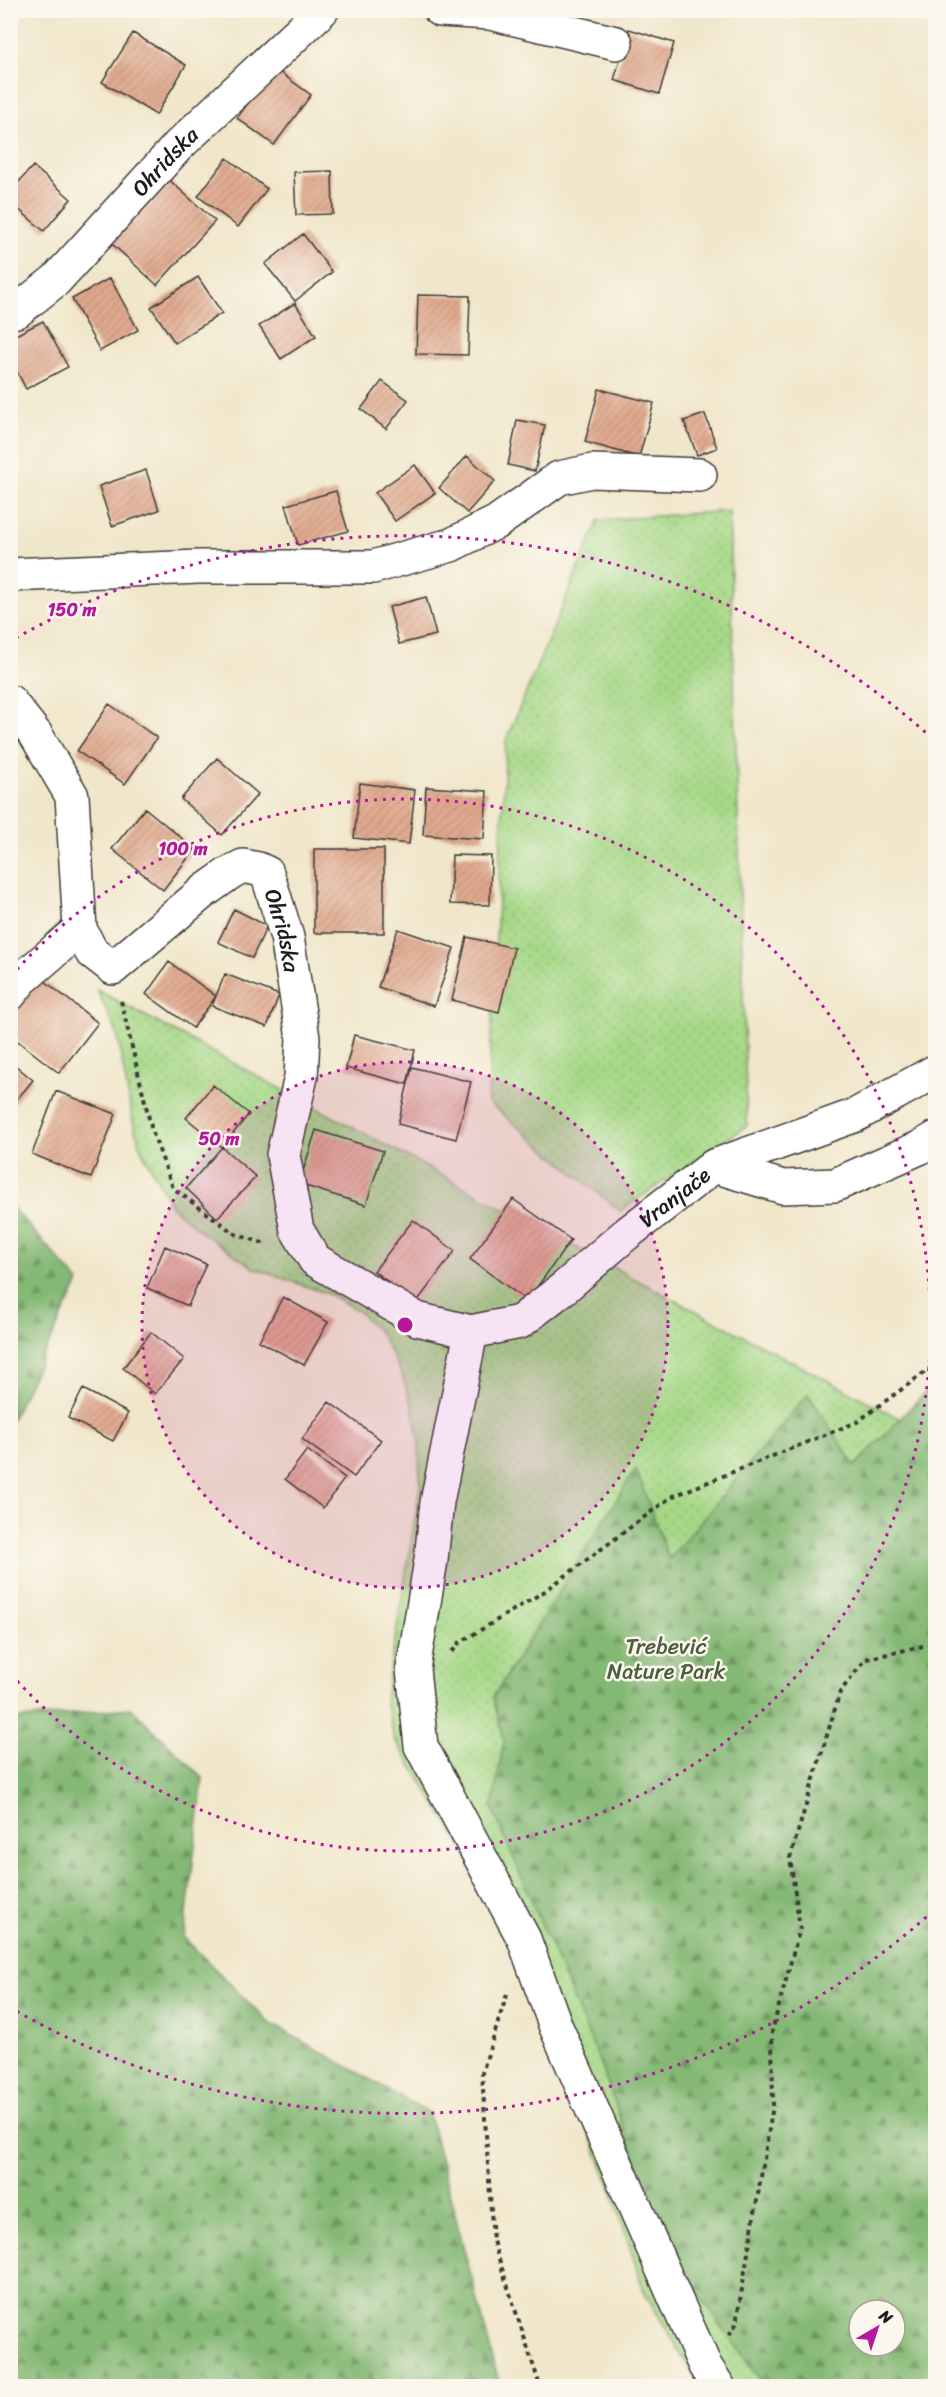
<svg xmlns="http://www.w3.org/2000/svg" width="946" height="2397" viewBox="0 0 946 2397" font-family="Sriracha,sans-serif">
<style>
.green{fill:url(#green-dots);stroke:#617a52;stroke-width:1.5;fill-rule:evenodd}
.forest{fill:url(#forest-firs);stroke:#506a48;stroke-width:1.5;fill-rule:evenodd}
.building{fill:url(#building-hatch)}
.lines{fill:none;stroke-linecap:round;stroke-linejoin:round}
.street-casing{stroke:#3c3a36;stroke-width:36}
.path{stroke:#3c3a36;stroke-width:4;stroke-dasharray:4.5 4.5;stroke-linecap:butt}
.street{stroke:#fff;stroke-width:33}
.ring{fill:none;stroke:#b5179e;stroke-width:3;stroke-dasharray:3 6}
.labels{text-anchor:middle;stroke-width:5;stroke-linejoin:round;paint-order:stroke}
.street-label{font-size:22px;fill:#1c1c1c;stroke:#fbf7ec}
.park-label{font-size:22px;fill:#4c5e41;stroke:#fbf7ec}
.centre{fill:#b5179e;stroke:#fbf7ec;stroke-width:3}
.ring-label{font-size:18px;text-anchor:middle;font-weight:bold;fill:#b5179e;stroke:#fbf7ec;stroke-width:5;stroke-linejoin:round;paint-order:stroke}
</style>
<defs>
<pattern id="green-dots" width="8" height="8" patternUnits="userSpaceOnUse" patternTransform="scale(1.5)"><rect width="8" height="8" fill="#a6d887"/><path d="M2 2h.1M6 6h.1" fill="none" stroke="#8eb974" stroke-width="1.8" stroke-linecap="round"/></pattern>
<pattern id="forest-firs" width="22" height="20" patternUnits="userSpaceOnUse" patternTransform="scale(1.5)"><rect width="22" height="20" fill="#84b874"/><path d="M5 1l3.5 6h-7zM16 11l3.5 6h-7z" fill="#6b955e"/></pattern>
<pattern id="building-hatch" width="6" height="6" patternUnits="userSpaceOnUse" patternTransform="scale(1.5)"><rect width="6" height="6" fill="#e0a98e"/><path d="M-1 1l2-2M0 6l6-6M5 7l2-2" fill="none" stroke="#c0917a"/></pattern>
</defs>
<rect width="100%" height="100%" fill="#fbf7ec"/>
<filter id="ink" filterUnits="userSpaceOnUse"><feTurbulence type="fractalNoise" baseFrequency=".0167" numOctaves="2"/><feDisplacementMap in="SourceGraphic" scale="12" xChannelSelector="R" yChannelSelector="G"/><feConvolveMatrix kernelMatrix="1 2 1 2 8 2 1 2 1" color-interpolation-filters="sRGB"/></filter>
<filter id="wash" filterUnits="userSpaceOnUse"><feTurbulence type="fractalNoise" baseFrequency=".008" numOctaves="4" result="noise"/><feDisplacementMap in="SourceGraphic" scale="24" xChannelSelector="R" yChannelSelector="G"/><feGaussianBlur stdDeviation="1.35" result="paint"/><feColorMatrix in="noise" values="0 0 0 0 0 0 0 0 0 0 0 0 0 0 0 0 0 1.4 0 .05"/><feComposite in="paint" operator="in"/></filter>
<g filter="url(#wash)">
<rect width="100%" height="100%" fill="#f0e6ca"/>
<path class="green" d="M 729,511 L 747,1126 L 620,1211 L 488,1102 L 506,740 L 599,520 Z
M 97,990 L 635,1279 L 935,1437 L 935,2386 L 700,2386 L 644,2291 L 611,2188 L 529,1981 L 458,1840 L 394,1738 L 385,1701 L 420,1487 L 419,1441 L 412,1405 L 400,1370 L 380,1333 L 358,1311 L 331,1295 L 254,1268 L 204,1234 L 172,1207 L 140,1147 L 133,1122 L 117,1033 ZM 859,2310 L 895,2310 L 895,2346 L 859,2346 Z"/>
<path class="forest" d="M 11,1206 L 79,1282 L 11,1421 Z
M 933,1384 L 935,1385 L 935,2386 L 765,2386 L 668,2252 L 600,2062 L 492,1807 L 504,1741 L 493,1697 L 636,1469 L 669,1559 L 808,1394 L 855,1466 ZM 859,2310 L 895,2310 L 895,2346 L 859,2346 Z
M 131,1708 L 203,1778 L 184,1938 L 268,2022 L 428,2112 L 500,2386 L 11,2386 L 11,1720 Z"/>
<g id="blocks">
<path class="building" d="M 629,29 L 674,43 L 659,94 L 614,80 Z
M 133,33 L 186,65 L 156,115 L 102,82 Z
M 274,68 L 311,95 L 274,145 L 237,118 Z
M 227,158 L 267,189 L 238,227 L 198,196 Z
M 33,166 L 71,199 L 44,231 L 10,202 L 10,192 Z
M 332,171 L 333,214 L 296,215 L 294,172 Z
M 167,178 L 215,221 L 157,285 L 110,242 Z
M 303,234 L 332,272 L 295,301 L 265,264 Z
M 198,277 L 222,313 L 175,343 L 151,307 Z
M 110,278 L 138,330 L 100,351 L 72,299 Z
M 418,295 L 470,296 L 468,355 L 416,354 Z
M 295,303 L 316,336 L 281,359 L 259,326 Z
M 43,321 L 68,367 L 26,389 L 10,358 L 10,338 Z
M 382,381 L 408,400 L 386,429 L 361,409 Z
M 599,389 L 654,403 L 639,457 L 585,442 Z
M 705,414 L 717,448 L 697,455 L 684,421 Z
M 517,420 L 545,425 L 535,471 L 508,465 Z
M 467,456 L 495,481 L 467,513 L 439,488 Z
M 415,465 L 435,493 L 395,521 L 375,493 Z
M 146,470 L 159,510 L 112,526 L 99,486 Z
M 336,491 L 348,531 L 298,545 L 286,505 Z
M 10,596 L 17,597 L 12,627 L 10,627 Z
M 426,597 L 436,635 L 399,644 L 389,607 Z
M 109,704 L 157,738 L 125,784 L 77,751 Z
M 217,758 L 258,794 L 222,835 L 181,799 Z
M 360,783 L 415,790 L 409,844 L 354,838 Z
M 426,787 L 487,791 L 484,839 L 423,835 Z
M 145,808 L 195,849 L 163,890 L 112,849 Z
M 314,849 L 384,849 L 384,933 L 314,933 Z
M 452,855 L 491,856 L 490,905 L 450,904 Z
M 234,909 L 267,926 L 252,958 L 218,942 Z
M 398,929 L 454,948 L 434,1006 L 378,987 Z
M 467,937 L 514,948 L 499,1012 L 452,1000 Z
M 169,962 L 216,996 L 225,974 L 279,995 L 267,1027 L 212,1006 L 216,996 L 193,1028 L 146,994 Z
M 41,978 L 98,1023 L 59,1073 L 10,1035 L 10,1017 Z
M 354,1035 L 415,1050 L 407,1084 L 346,1068 Z
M 10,1061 L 33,1080 L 10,1108 Z
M 412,1067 L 471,1082 L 456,1139 L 398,1124 Z
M 213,1085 L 249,1114 L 222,1147 L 186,1118 Z
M 56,1091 L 116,1114 L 91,1178 L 32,1154 Z
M 316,1130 L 383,1151 L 366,1205 L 299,1184 Z
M 222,1147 L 256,1177 L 217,1218 L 186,1188 Z
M 513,1199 L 571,1240 L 527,1301 L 470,1259 Z
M 413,1220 L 455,1251 L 416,1303 L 374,1271 Z
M 165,1246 L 206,1264 L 188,1306 L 147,1288 Z
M 283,1297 L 328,1322 L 304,1365 L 259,1341 Z
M 151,1332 L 184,1359 L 155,1394 L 123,1368 Z
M 83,1389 L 128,1413 L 113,1441 L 68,1418 Z
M 329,1402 L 381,1440 L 354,1477 L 302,1439 Z
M 307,1450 L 345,1478 L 323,1508 L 285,1479 Z"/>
</g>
</g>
<g filter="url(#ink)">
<use href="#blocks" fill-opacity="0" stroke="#3c3a36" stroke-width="1.5"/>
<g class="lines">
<g class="street-casing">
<g id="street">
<path d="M 440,10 L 490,13 L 616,43"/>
<path id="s1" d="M 10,312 L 17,311 L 56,280 L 178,146 L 322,10"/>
<path d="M 10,575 L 199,567 L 373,567 L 451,545 L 497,522 L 559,478 L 592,471 L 700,475"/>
<path id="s2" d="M 10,702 L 36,735 L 72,796 L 80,929 L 91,951 L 113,968 L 203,892 L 231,872 L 243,866 L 258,869 L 267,873 L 287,937 L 303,1038 L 301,1077 L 283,1155 L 297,1230 L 315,1260 L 417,1319 L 471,1332 L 520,1322 L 565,1287 L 625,1235 L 714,1166 L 783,1187 L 835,1185 L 919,1148 L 936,1138"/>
<path d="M 10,994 L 21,980 L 80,929"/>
<path d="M 714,1166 L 856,1115 L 936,1071"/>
<path d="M 471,1332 L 437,1502 L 431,1560 L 413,1669 L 421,1746 L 524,1939 L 556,2027 L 705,2366 L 718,2386"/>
</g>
</g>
<path class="path" d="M 121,1001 L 152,1131 L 173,1188 L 235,1234 L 266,1244
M 452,1652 L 459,1643 L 545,1591 L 671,1497 L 857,1422 L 936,1364
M 507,1994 L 482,2073 L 493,2241 L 540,2386
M 729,2335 L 736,2324 L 773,2106 L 772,2031 L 800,1928 L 790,1858 L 840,1692 L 866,1659 L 936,1643"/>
<use href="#street" class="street"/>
</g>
</g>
<circle cx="405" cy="1325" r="263" fill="#b5179e" fill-opacity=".12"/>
<g class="ring">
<circle cx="405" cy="1325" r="263"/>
<path d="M11 976A526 526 0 1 1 11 1674"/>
<path d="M933 1911A789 789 0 0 1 11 2008M16 638A789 789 0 0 1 933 739"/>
</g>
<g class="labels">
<g class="street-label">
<text dy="8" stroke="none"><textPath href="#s1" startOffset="218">Ohridska</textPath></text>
<text dy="8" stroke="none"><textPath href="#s2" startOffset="549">Ohridska</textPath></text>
<text dy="8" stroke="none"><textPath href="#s2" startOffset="1311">Vranjače</textPath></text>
</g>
<g class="park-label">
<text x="666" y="1654">Trebević<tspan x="666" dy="25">Nature Park</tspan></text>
</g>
</g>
<circle cx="405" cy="1325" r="9" class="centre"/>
<g class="ring-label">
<text x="72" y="616">150 m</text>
<text x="183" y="855">100 m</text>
<text x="219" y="1145">50 m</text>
</g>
<rect width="946" height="2397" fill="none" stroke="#fbf7ec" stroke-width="36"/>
<g transform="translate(877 2328) rotate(39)"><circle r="28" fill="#fbf7ec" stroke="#a29f99" stroke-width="1.5"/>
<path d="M0-4.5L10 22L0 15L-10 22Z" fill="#b5179e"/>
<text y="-9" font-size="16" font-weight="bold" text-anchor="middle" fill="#1c1c1c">N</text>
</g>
</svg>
